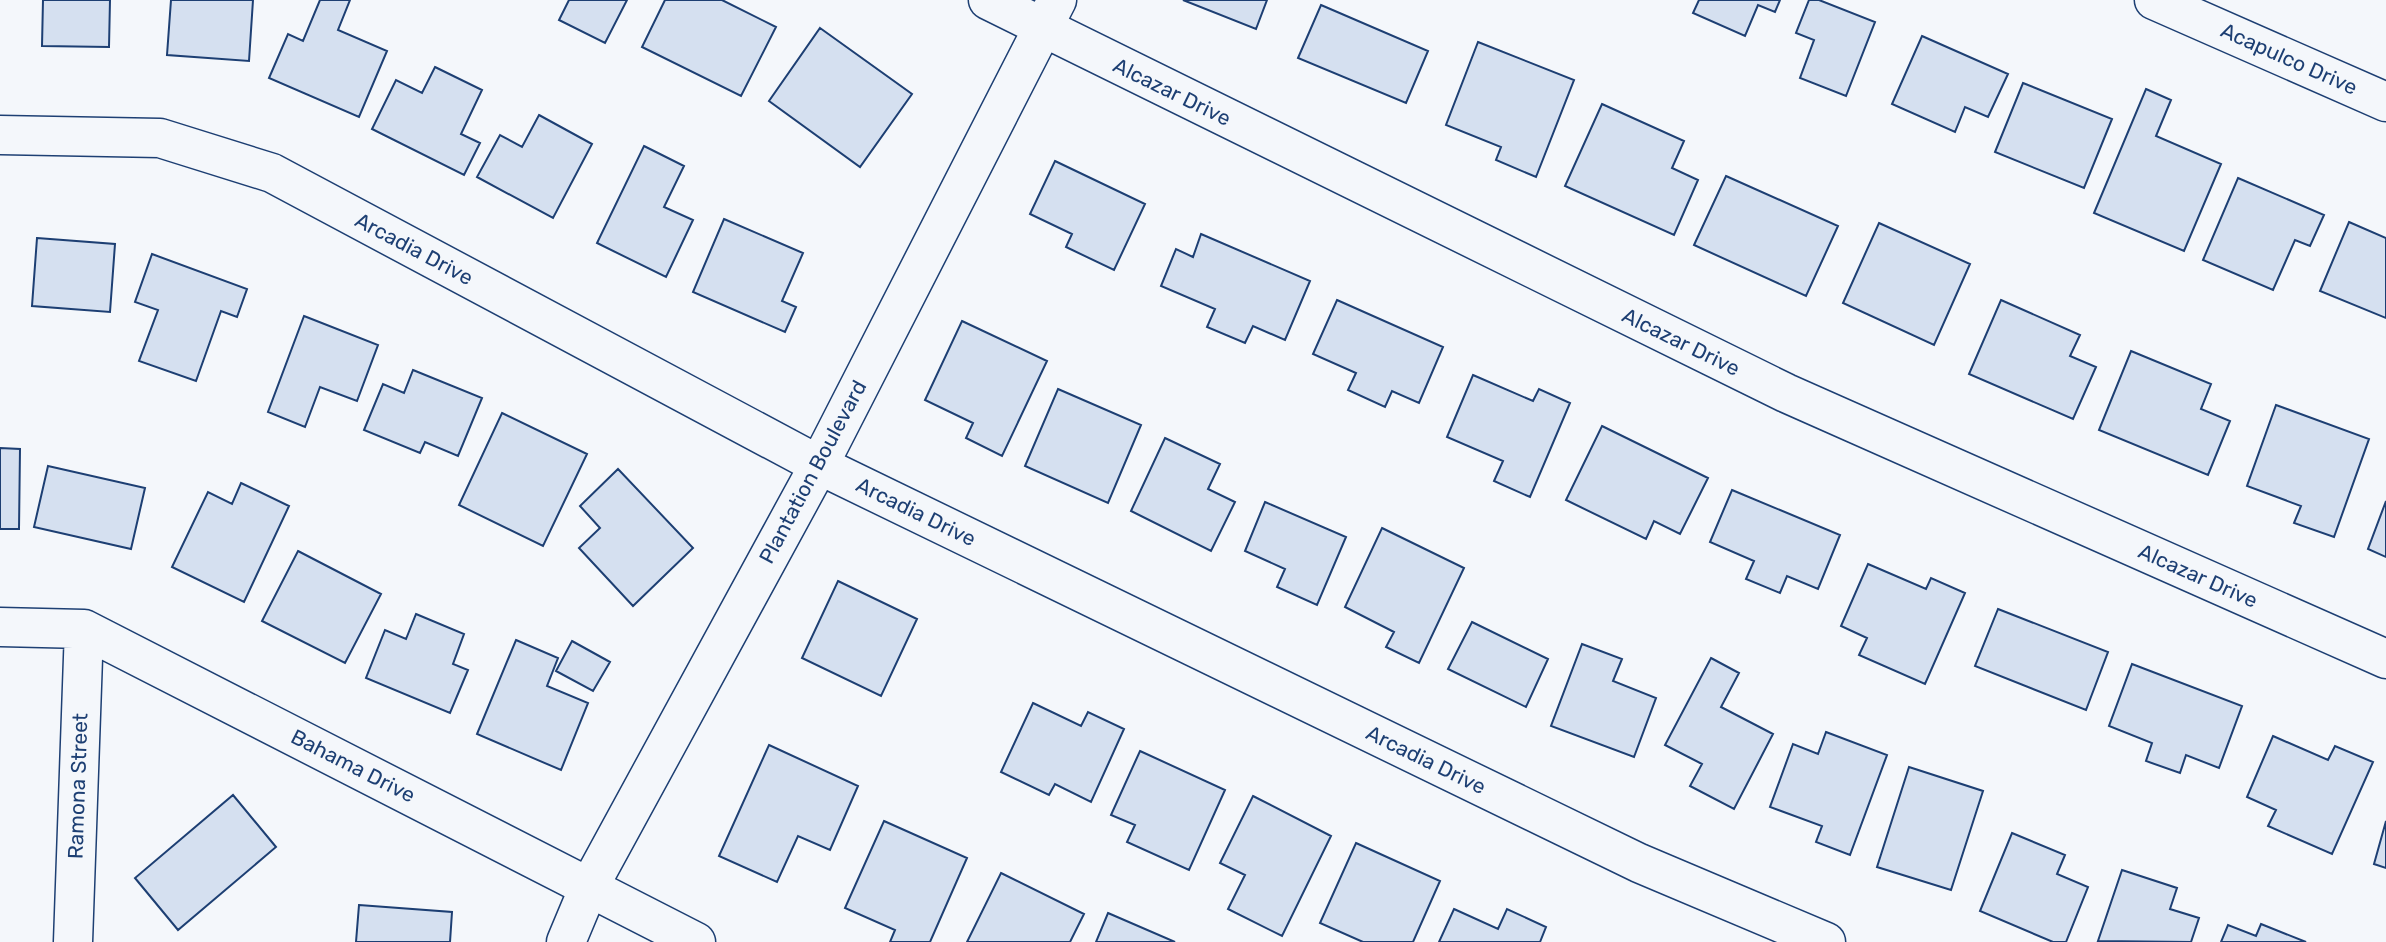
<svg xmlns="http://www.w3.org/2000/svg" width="2386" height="942" viewBox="0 0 2386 942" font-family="Rubik,sans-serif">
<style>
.building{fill:#d5e0f0;stroke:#1d3f73;stroke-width:2}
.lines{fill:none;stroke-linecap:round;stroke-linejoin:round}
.street-casing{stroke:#1d3f73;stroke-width:41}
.street{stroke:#f4f7fb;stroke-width:38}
.labels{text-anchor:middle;stroke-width:5;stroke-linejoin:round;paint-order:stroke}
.street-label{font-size:21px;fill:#1d3f73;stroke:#f4f7fb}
</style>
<rect width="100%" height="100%" fill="#f4f7fb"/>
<path class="building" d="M 43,0 L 110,0 L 109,47 L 42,46 Z
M 171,0 L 253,0 L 249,61 L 167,55 Z
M 320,0 L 350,0 L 338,30 L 387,51 L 359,117 L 269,78 L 288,34 L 303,41 Z
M 569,0 L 627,0 L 605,43 L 559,20 Z
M 665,0 L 722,0 L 776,27 L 741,96 L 642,47 Z
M 1183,0 L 1267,0 L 1256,29 Z
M 1699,0 L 1780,0 L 1775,12 L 1758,5 L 1745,36 L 1693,13 Z
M 1809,0 L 1819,0 L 1875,22 L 1846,96 L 1800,78 L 1814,40 L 1796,33 Z
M 1321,5 L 1428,51 L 1406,103 L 1298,58 Z
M 820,28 L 912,94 L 860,167 L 769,101 Z
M 1922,36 L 2008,74 L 1988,117 L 1965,107 L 1955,132 L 1892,104 Z
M 1478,42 L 1574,80 L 1536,177 L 1496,160 L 1501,147 L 1446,125 Z
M 435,67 L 482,90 L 461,134 L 480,143 L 464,175 L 372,129 L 396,80 L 422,93 Z
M 2023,83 L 2112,119 L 2084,188 L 1995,152 Z
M 2146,89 L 2171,100 L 2156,136 L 2221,164 L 2184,251 L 2094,213 Z
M 1602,104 L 1684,141 L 1672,168 L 1698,180 L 1674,235 L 1565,186 Z
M 539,115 L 592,144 L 553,218 L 477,177 L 500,135 L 522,147 Z
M 644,146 L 684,166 L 664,207 L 693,220 L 666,277 L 597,243 Z
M 1055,161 L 1145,204 L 1114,270 L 1066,247 L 1072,234 L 1030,214 Z
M 1726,176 L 1838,226 L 1806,296 L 1694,245 Z
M 2238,178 L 2324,215 L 2310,246 L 2295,240 L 2273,290 L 2203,260 Z
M 724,219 L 803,253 L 782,301 L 796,307 L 785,332 L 693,292 Z
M 2349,222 L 2386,238 L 2386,318 L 2320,291 Z
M 1879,223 L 1970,264 L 1934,345 L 1843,303 Z
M 1201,234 L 1310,281 L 1285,340 L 1253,326 L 1245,343 L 1207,327 L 1215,309 L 1161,286 L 1176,249 L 1193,257 Z
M 37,238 L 115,244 L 110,312 L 32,306 Z
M 152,254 L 247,289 L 237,317 L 221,311 L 196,381 L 139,361 L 158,310 L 135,302 Z
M 1337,300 L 1443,347 L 1419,403 L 1392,391 L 1385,407 L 1348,390 L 1356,373 L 1313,354 Z
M 2001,300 L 2080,335 L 2070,356 L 2096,367 L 2073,419 L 1969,374 Z
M 304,316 L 378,345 L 357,401 L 320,387 L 305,427 L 268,412 Z
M 962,321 L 1047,361 L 1002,456 L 966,438 L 973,423 L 925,400 Z
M 2131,351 L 2211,384 L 2201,409 L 2230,421 L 2208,475 L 2099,430 Z
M 413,370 L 482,398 L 458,456 L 425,442 L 420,453 L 364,430 L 383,384 L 404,393 Z
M 1473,375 L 1533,401 L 1539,389 L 1570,403 L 1530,497 L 1494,481 L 1503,461 L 1447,437 Z
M 1058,389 L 1141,425 L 1108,503 L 1025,466 Z
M 2276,405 L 2369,439 L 2334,537 L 2294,523 L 2301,506 L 2247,486 Z
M 502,413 L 587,454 L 543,546 L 459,505 Z
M 1602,426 L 1708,478 L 1680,534 L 1654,521 L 1646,539 L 1566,500 Z
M 1165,438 L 1220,464 L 1208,489 L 1235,502 L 1211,551 L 1131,511 Z
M 0,448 L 20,449 L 19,529 L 0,529 Z
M 48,466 L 145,488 L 131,549 L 34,527 Z
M 618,469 L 693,548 L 633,606 L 579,548 L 600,528 L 580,506 Z
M 241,483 L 289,506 L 244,602 L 172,567 L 208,492 L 232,504 Z
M 1732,490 L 1840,535 L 1818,589 L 1787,576 L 1780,593 L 1746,579 L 1754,561 L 1710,542 Z
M 2386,501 L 2386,557 L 2368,549 Z
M 1265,502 L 1346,537 L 1317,605 L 1277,587 L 1285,569 L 1245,551 Z
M 1382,528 L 1464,568 L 1419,663 L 1386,647 L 1394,632 L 1345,607 Z
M 298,551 L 381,594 L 345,663 L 262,621 Z
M 1868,564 L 1926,589 L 1931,578 L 1965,593 L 1925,684 L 1859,655 L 1867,638 L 1841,626 Z
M 838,581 L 917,619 L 881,696 L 802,658 Z
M 1998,609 L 2108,652 L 2086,710 L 1975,666 Z
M 416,614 L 464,634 L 453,664 L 468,670 L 450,713 L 366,678 L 385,630 L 406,639 Z
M 1472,622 L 1548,659 L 1526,707 L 1448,669 Z
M 516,640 L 558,658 L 547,686 L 588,703 L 561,770 L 477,734 Z
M 572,641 L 610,662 L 593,691 L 556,671 Z
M 1582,644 L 1622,659 L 1613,681 L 1656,698 L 1634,757 L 1551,726 Z
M 1711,658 L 1739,673 L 1721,707 L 1773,734 L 1734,809 L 1690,786 L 1702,764 L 1665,745 Z
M 2132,664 L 2242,706 L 2219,768 L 2186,755 L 2180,773 L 2146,761 L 2152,743 L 2109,726 Z
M 1033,703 L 1081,726 L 1088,712 L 1124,729 L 1091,802 L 1055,784 L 1049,795 L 1001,772 Z
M 1826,732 L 1887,755 L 1850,855 L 1816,842 L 1822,826 L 1770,807 L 1793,744 L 1818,754 Z
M 2273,736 L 2328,760 L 2335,746 L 2373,762 L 2332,854 L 2268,826 L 2276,810 L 2247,797 Z
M 769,745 L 858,786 L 830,850 L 798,836 L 777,882 L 719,856 Z
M 1140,751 L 1225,790 L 1189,870 L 1127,842 L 1135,825 L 1111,815 Z
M 1909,767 L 1983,791 L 1951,890 L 1877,867 Z
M 233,795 L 276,847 L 178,930 L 135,878 Z
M 1253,796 L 1331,836 L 1282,936 L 1228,909 L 1245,875 L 1220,863 Z
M 884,821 L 967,858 L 930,942 L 890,942 L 895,930 L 845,908 Z
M 2386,821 L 2386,868 L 2374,864 Z
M 2012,833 L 2065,855 L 2057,874 L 2088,887 L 2066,942 L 2053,942 L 1980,911 Z
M 1356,843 L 1440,881 L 1413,942 L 1363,942 L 1320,923 Z
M 2122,870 L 2177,888 L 2170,909 L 2199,918 L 2191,942 L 2098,941 Z
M 1001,873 L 1084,914 L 1070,942 L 967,942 Z
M 359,905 L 452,912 L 450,942 L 356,942 Z
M 1454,909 L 1498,929 L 1507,909 L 1546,927 L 1540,942 L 1439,942 Z
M 1108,913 L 1175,942 L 1096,942 Z
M 2261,924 L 2306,942 L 2221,942 L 2228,925 L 2256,936 Z"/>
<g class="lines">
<g class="street-casing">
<path id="street" d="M 988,0 L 1786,393 L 2386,659
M 2154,0 L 2386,102
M 0,135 L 160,138 L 272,173 L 819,465 L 1639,863 L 1826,942
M 0,627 L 84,629 L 696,942
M 73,942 L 84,629
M 566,942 L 589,887 L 819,465 L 1057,0"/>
</g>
<use href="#street" class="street"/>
</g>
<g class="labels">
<g class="street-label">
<text transform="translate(2289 59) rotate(24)" y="7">Acapulco Drive</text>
<text transform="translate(1172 92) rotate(26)" y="7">Alcazar Drive</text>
<text transform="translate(414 249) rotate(28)" y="7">Arcadia Drive</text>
<text transform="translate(1681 342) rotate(26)" y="7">Alcazar Drive</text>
<text transform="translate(813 472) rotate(-62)" y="7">Plantation Boulevard</text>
<text transform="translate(916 512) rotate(26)" y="7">Arcadia Drive</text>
<text transform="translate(2198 576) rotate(24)" y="7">Alcazar Drive</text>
<text transform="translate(1426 760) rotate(26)" y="7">Arcadia Drive</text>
<text transform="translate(353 766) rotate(27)" y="7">Bahama Drive</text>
<text transform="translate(78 786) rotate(-88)" y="7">Ramona Street</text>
</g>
</g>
</svg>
